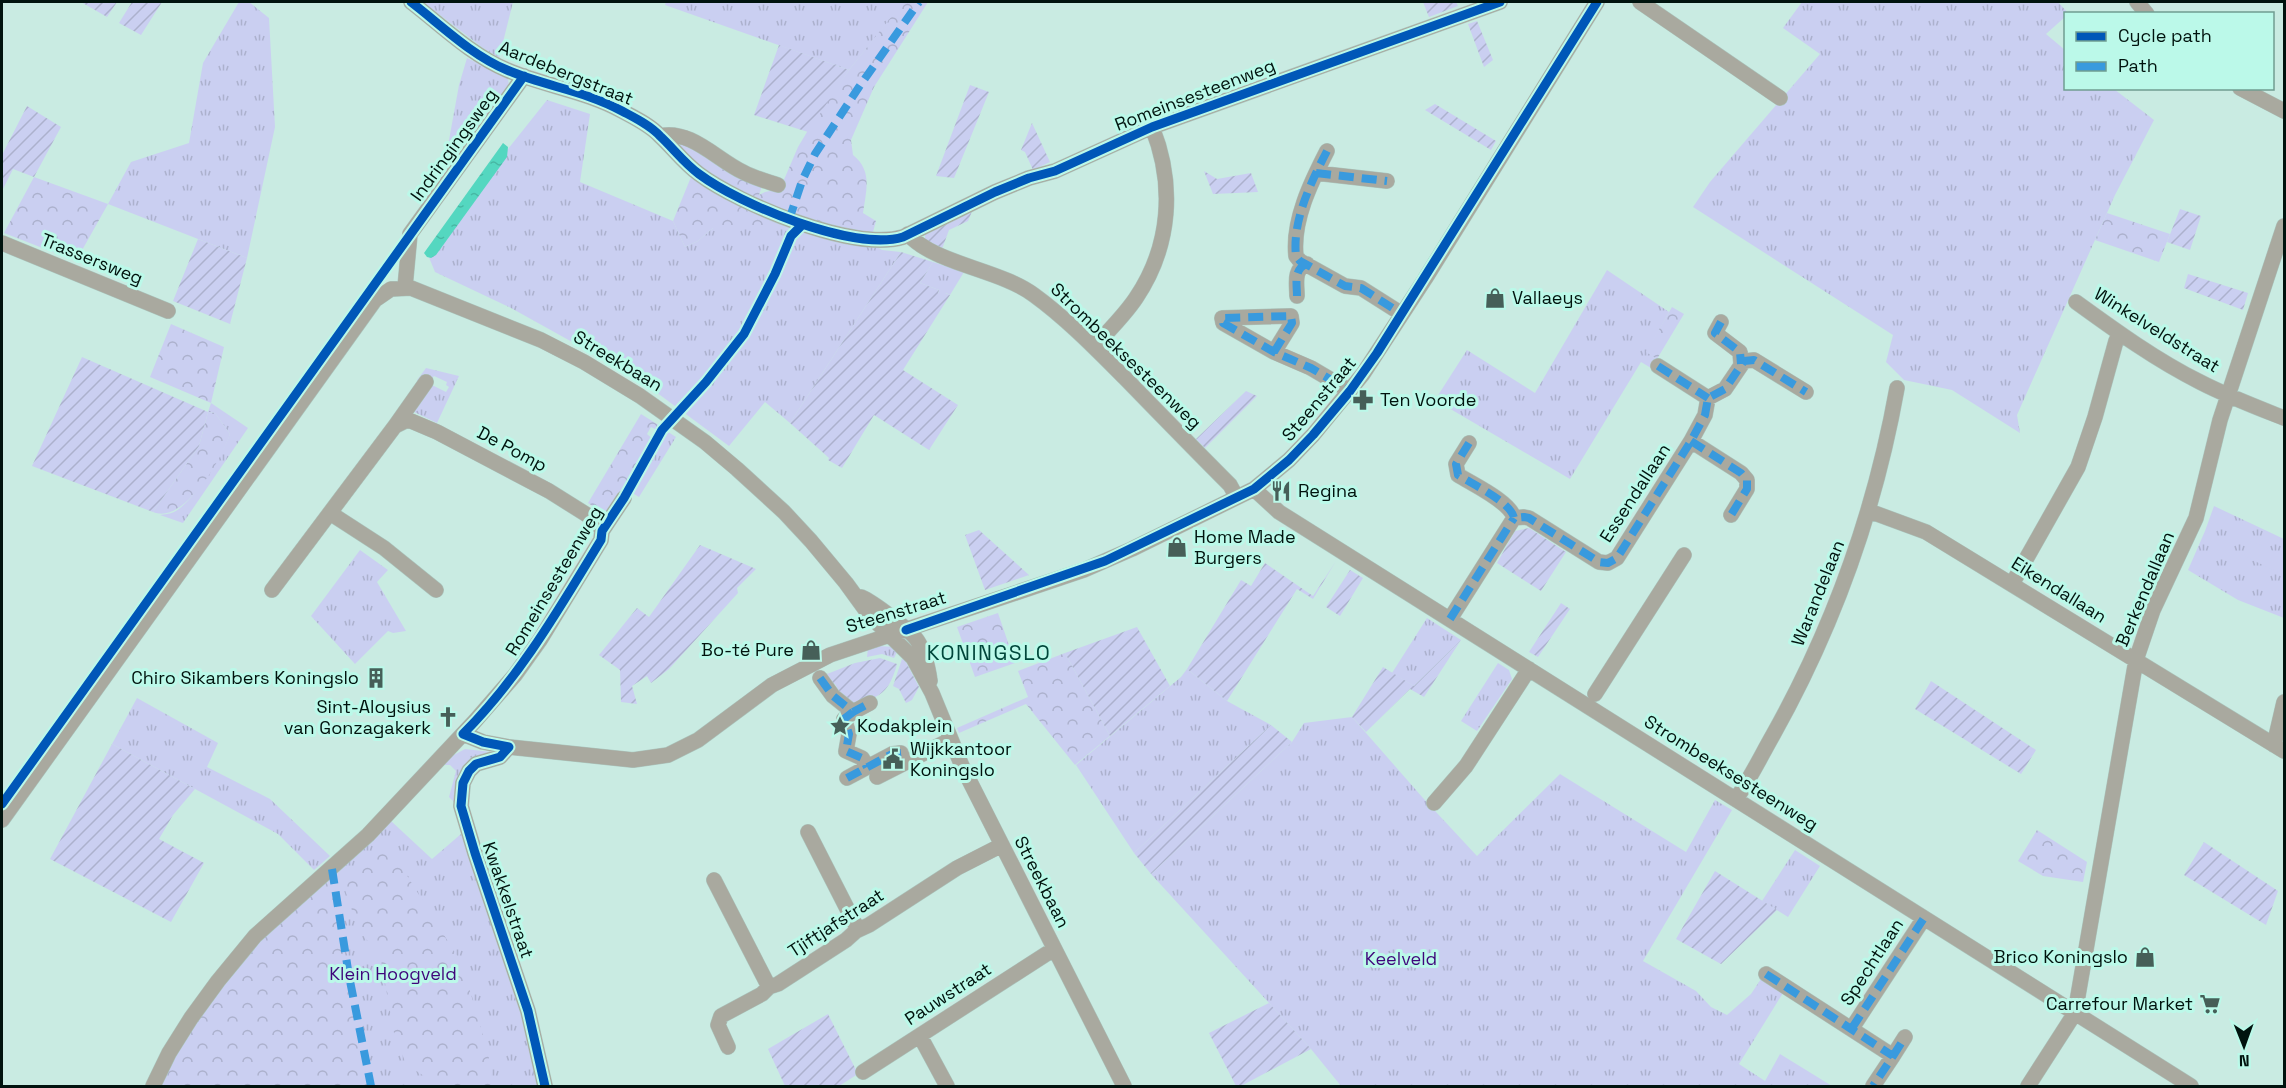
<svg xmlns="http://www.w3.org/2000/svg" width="2286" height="1088" viewBox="0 0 2286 1088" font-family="'Space Grotesk',sans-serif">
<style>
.grass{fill:url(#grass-tufts)}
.forest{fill:url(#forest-crowns)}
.garden{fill:url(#garden-furrows)}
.pitch{fill:#cacff1}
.water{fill:url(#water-ripples)}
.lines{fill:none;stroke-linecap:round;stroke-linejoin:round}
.minor-casing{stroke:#abc6be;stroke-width:16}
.minor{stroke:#a9a99f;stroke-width:15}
.quiet{stroke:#399ade;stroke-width:8;stroke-dasharray:15 8;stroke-linecap:butt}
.cycleway-casing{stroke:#bbf9e9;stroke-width:13}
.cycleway{stroke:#0057b8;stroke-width:9}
.labels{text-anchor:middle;stroke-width:6;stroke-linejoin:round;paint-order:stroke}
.street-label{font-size:18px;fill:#00130e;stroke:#bbf9e9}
.poi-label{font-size:18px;fill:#00130e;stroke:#bbf9e9;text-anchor:start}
.park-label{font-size:18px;fill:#3f067b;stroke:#bbf9e9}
.quarter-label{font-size:21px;letter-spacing:1.5px;fill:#00463a;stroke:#bbf9e9}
</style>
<defs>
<pattern id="grass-tufts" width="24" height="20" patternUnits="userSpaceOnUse" patternTransform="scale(1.5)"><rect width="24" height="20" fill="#cacff1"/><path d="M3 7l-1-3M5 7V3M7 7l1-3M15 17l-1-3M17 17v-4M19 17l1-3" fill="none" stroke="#acb1cd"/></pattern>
<pattern id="forest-crowns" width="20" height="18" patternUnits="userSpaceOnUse" patternTransform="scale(1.5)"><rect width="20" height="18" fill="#cacff1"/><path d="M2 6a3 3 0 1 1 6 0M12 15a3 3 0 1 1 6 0" fill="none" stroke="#acb1cd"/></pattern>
<pattern id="garden-furrows" width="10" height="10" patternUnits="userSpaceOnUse" patternTransform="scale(1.5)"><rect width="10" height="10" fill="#cacff1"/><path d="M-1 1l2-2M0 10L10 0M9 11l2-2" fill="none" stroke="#acb1cd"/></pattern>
<pattern id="water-ripples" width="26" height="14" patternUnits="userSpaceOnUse" patternTransform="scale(1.5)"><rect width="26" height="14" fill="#54d7c0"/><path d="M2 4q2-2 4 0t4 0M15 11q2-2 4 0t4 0" fill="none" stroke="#47b8a4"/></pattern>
</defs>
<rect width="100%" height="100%" fill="#c9ebe2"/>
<path class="grass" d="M 239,2 L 249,2 L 269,18 L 275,127 L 247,258 L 108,204 L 131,162 L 189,143 L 203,63 Z
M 423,2 L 513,2 L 499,58 L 483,48 Z
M 666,2 L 904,2 L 849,70 L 665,5 Z
M 1802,2 L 2058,2 L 2068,13 L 2066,14 L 2065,17 L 2046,34 L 2065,50 L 2066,88 L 2114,89 L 2154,120 L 2115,195 L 2017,415 L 2020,433 L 1952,390 L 1904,380 L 1886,362 L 1893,335 L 1693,207 L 1710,182 L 1820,54 L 1783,28 Z
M 467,58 L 508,78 L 509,87 L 481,124 L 447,151 L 459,85 Z
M 547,100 L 590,114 L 580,182 L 673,221 L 685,247 L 698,241 L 713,228 L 784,228 L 870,243 L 882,250 L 901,252 L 790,423 L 765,402 L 729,446 L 637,378 L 511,308 L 435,272 L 428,255 L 431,246 Z
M 933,262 L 964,272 L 950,295 L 946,293 L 941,295 L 938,293 L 939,290 L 920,283 Z
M 1607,270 L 1669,312 L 1647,352 L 1657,359 L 1651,368 L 1641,362 L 1570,479 L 1435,400 L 1467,350 L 1535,393 Z
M 426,368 L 459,376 L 437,423 L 410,410 L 430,384 L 446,392 L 449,387 L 446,385 L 447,382 L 434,376 L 428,383 L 421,383 L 417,380 Z
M 211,403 L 248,428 L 183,523 L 160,515 C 164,514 170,514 174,512 C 193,503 223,454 230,434 L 215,413 L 208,412 Z
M 665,430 L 676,437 L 639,497 L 629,491 Z
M 2214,506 L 2284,539 L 2284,618 L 2238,600 L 2188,570 L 2205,531 Z
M 360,550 L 388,570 L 377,582 L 406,631 L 393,633 L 388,631 L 355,664 L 311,616 Z
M 1427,618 L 1461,640 L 1414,686 L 1392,673 Z
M 878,646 L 895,647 L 897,652 L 894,658 L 882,654 L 867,657 L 868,648 Z
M 1498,663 L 1509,670 L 1512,679 L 1477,731 L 1461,721 Z
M 1187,669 L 1227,701 L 1271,725 L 1134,853 L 1076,765 L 1181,677 Z
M 137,698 L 218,743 L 207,767 L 270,799 L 330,856 L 314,870 L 278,834 L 112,744 Z
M 1352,717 L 1423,798 L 1477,856 L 1560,774 L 1686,852 L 1715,800 L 1732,810 L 1643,961 L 1696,991 L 1711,1007 L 1727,1015 L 1751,994 L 1761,979 L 1783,993 L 1739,1064 L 1765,1081 L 1780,1054 L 1832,1086 L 1341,1086 L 1311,1049 L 1151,874 L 1292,742 L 1304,723 Z
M 465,749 L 491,752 C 462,763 454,770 455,803 L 449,797 L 456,771 L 450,765 L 442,765 L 452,756 Z
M 391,821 L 432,859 L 461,834 L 483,889 L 520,994 L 543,1086 L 161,1086 L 328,879 L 330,880 Z
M 1795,850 L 1820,866 L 1788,917 L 1762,901 Z"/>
<path class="forest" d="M 903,2 L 928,2 L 874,87 L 851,140 L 853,155 C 873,171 866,191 863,213 L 876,221 L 870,243 L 784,228 L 713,228 L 698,241 L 685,247 L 673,221 L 691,177 L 669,137 L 763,183 L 759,195 L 765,192 L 780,189 L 798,147 L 816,117 L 849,70 Z
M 34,177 L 108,204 L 76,261 L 4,233 Z
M 2107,213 L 2170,234 L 2159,262 L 2095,240 Z
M 1672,307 L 1684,314 L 1657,359 L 1646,352 Z
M 171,324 L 224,347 L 211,403 L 150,377 Z
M 208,412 L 215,413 L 230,434 C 222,459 184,525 153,512 L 199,446 Z
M 641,414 L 660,426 L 657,430 L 651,427 L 647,434 L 654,440 L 608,516 L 588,503 Z
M 998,613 L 1015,663 L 975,677 L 957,627 Z
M 1065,653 L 1110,736 L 1075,765 L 1026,704 L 959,733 L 957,728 L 1028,697 L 1018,671 Z
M 2037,830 L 2087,862 L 2083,882 L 2043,876 L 2018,861 Z
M 388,845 L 462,964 L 488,1052 L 493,1086 L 439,1086 L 406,1064 L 394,1033 L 380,955 L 359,931 L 342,881 Z
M 326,879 L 333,881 L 347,983 L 369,1085 L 362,1086 L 160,1086 L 173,1055 L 249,949 Z"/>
<path class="garden" d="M 81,2 L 117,2 L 107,17 Z
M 132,2 L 162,2 L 141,35 L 119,23 Z
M 1423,2 L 1456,2 L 1458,6 L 1429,17 Z
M 1477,21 L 1493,60 L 1484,67 L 1468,24 Z
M 779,45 L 849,70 L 808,132 L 754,115 Z
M 970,85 L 989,92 L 954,178 L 936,176 Z
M 1435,104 L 1496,141 L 1491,150 L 1425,110 Z
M 27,106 L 61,127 L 34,177 L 13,169 L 2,191 L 2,155 Z
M 1032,123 L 1050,162 L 1033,170 L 1025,152 L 1021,150 Z
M 1204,171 L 1217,179 L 1251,173 L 1258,192 L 1213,194 Z
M 973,209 L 968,221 L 949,230 L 942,249 L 925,240 L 925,234 Z
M 2180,209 L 2201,216 L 2190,250 L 2167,242 Z
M 198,239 L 247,258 L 230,324 L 173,301 Z
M 901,252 L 933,262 L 920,283 L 939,290 L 938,293 L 941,294 L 943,292 L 950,295 L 903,370 L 958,405 L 929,450 L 874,415 L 842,468 L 828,460 L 829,458 L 790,423 Z
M 2188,274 L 2248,293 L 2243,310 L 2184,288 Z
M 82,357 L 208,412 L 199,446 L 153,512 L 32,466 Z
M 1246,391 L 1257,396 L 1205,448 L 1196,439 Z
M 1529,528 L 1566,552 L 1541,591 L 1497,563 L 1515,531 Z
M 979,530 L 1029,575 L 985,590 L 965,535 Z
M 700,545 L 756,569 L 737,588 L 738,593 L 669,669 L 651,683 L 647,676 L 632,686 L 637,704 L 621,702 L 620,670 L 599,655 L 637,608 L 649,617 Z
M 1336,561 L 1313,599 L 1297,589 L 1227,701 L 1187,669 L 1241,580 L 1251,586 L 1265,563 L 1313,596 Z
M 1350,570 L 1363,578 L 1340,616 L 1326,607 Z
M 1561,603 L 1570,609 L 1538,657 L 1529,652 Z
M 1137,627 L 1170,686 L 1110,736 L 1065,653 Z
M 1461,640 L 1424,697 L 1410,689 L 1366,732 L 1352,717 L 1383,667 L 1414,686 Z
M 880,658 L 897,664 C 889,693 881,697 853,704 L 843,699 L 835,684 L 827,681 L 826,678 L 827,674 L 855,663 Z
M 902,659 L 905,660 L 919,687 L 912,700 L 906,703 L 899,689 L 893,686 Z
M 1931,681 L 2036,750 L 2021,774 L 1915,709 Z
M 1271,725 L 1292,742 L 1151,874 L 1134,853 Z
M 112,744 L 195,789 L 173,815 L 159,839 L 204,863 L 171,922 L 50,859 Z
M 2204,842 L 2278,891 L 2266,925 L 2184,875 Z
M 1715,871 L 1777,910 L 1721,964 L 1676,939 Z
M 1269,1003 L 1311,1049 L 1241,1086 L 1236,1086 L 1209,1033 Z
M 828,1014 L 858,1074 L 839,1086 L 785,1086 L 768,1049 Z"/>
<path class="pitch" d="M 2251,541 L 2284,556 L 2284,575 L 2244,556 Z"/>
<path class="water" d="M 503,143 L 508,147 L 507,157 L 436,255 L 431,258 L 427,257 L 424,253 Z"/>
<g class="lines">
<g class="minor-casing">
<path id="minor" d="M 411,2 C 441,25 471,55 507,70 C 544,86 586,91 622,111 C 635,118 650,125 660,136 C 673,148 684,163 699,174 C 739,204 854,252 903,237 L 995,192 L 1029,178 L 1055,171 L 1152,127 L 1500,2
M 1640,2 L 1780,98
M 2137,2 L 2147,14
M 2240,88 L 2284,111
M 660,136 C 691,129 717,160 743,172 C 754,178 766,181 778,185
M 1327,151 C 1311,182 1292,221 1296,256 L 1300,261 L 1345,286 L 1361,288 L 1402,314
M 1316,173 L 1387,181
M 908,234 C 934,264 999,269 1034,295 C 1067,319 1096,349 1125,378 C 1160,414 1195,450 1230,485 L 1236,496
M 2,243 L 168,311
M 405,287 L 410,234 L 524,76
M 1297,296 C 1297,284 1293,269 1307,264
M 2076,302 C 2116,331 2156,360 2200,382 C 2227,396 2256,407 2284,418
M 1721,322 L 1715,333 L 1740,352 L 1741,364
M 1094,347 C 1108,331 1124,316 1136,298 C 1171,246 1175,184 1152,127
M 1274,352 L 1292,323 L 1291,316 L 1222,318 L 1223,323 L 1274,352 L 1311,368 L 1350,391
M 1658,366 L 1708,398
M 395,426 L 426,382
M 1691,441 L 1741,473 L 1747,480 L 1747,489 L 1731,515
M 1469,443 L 1456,464 L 1458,475 C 1472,484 1511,502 1514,518 L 1524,517 L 1529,518 L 1599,562 L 1608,563 L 1617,558 L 1691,441 L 1705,415 L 1708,398 L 1725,389 L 1744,361 L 1754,360 L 1806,392
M 1254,489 L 1279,512 L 2191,1086
M 1869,511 L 1926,532 L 2284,751
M 330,513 L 384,548 L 436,590
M 2012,584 L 2078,467 L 2095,417 L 2116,341 L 2120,334
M 272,590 L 395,426 L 405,421 L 411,421 L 437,432 L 549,491 L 592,518 L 599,525 L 602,531
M 861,597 C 873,602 910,630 917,640 C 925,652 928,667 930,681
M 1450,619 L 1514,518
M 820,678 L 833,696 L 853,712 L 870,703
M 1595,694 L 1684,555
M 853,712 L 844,719 L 849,734 L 846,751 L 862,758 L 867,767
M 463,734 L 483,742 L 509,747 L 633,760 L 668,755 L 698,740 L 772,685 L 830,655 L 1084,570 L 1132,549 L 1254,489 L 1289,460 L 1313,435 L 1363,374 L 1425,279 L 1597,2
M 2274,745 L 2284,702
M 509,747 L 500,757 L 476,764 L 469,771 L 463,783 L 461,806 L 475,853 L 528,1011 L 545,1086
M 877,777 L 950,740
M 847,778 L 892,754 L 901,753
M 1736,799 C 1750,779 1761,756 1773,735 C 1834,626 1875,511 1897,388
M 1434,803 L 1466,766 L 1529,669
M 2,820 L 375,300 L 391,289 L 411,288 L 541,340 L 584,362 L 640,396 L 705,442 L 737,469 L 784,512 L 811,541 L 846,583 L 870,616 L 913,658 L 932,693 L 962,766 L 1124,1086
M 808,832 L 858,930
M 714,880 L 769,987
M 1766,974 L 1893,1056 L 1873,1086
M 1852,1028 L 1924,918
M 920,1036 L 947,1086
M 728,1047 L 718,1025 L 721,1016 L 762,994 L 769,987 L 778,984 L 846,940 L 856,931 L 869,925 L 957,868 L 1002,845
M 1893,1056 L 1905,1037
M 863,1072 L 1054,949
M 153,1086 L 169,1053 L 191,1018 L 218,981 L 255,936 L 368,835 L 475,721 L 515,675 L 540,640 L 601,540 L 602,531 L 624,498
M 2028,1086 L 2075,1013 L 2136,660 L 2153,610 L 2196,518 L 2220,420 L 2284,226"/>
</g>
<use href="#minor" class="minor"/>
<path class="quiet" d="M 1327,151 C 1311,182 1292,221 1296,256 L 1300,261 L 1345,286 L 1361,288 L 1402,314
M 1316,173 L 1387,181
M 789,220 L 802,181 L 815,154 L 859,87 L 919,2
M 1297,296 C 1297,284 1293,269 1307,264
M 1721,322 L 1715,333 L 1740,352 L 1741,364
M 1274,352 L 1292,323 L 1291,316 L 1222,318 L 1223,323 L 1274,352 L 1311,368 L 1350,391
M 1658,366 L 1708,398
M 1691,441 L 1741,473 L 1747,480 L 1747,489 L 1731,515
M 1469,443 L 1456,464 L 1458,475 C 1472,484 1511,502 1514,518 L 1524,517 L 1529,518 L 1599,562 L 1608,563 L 1617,558 L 1691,441 L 1705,415 L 1708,398 L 1725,389 L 1744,361 L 1754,360 L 1806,392
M 1450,619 L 1514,518
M 820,678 L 833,696 L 853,712 L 870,703
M 853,712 L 844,719 L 849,734 L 846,751 L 862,758 L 867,767
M 847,778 L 892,754 L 901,753
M 332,869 L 349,976 L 371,1086
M 1766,974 L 1893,1056 L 1873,1086
M 1852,1028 L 1924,918
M 1893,1056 L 1905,1037"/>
<g class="cycleway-casing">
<path id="cycleway" d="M 411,2 C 441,25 471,55 507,70 C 544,86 586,91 622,111 C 635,118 650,125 660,136 C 673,148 684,163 699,174 C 739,204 854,252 903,237 L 995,192 L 1029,178 L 1055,171 L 1152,127 L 1500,2
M 906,630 L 1105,561 L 1254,489 L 1289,460 L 1313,435 L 1350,391 L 1377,353 L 1597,2
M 2,804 L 524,76
M 545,1086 L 528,1011 L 475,853 L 461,806 L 463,783 L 469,771 L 476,764 L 500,757 L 509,747 L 483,742 L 463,734 C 520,677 559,609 601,540 L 602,531 L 624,498 L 662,430 L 706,382 L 744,334 L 775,274 L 791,236 L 802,225"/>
</g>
<use href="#cycleway" class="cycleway"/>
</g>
<defs>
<g id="shop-bare" transform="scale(1.62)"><path d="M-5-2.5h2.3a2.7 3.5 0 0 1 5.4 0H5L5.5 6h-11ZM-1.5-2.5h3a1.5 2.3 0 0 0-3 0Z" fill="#465f58" stroke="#bbf9e9" stroke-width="2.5" paint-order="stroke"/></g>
<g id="pharmacy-bare" transform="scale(1.62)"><path d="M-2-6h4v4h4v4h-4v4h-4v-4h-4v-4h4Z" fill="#465f58" stroke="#bbf9e9" stroke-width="2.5" paint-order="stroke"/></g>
<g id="restaurant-bare" transform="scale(1.62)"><path d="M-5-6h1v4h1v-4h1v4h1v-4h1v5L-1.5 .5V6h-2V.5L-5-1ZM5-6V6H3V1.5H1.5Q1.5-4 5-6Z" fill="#465f58" stroke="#bbf9e9" stroke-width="2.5" paint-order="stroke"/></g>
<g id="building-bare" transform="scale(1.62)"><path d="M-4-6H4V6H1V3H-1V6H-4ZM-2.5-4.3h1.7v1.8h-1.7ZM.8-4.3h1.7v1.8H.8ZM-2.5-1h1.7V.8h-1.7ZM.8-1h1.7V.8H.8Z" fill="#465f58" stroke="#bbf9e9" stroke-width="2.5" paint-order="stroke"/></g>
<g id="church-bare" transform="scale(1.62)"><path d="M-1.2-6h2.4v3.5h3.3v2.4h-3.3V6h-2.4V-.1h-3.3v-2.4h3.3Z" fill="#465f58" stroke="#bbf9e9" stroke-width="2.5" paint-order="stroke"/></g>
<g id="sight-bare" transform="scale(1.62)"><path d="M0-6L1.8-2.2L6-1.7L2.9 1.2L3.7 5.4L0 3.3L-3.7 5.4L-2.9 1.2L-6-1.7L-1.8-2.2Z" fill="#465f58" stroke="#bbf9e9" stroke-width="2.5" paint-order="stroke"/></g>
<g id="civic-bare" transform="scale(1.62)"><path d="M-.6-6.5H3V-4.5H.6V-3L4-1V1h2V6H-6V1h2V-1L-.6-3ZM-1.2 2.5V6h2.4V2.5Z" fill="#465f58" stroke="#bbf9e9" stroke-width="2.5" paint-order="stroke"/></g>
<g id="supermarket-bare" transform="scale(1.62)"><path d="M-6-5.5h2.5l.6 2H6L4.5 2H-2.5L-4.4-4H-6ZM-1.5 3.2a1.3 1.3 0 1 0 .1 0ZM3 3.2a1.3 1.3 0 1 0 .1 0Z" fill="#465f58" stroke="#bbf9e9" stroke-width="2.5" paint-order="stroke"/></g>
</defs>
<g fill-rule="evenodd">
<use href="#shop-bare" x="1495" y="298"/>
<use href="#pharmacy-bare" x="1363" y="400"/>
<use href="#restaurant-bare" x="1281" y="491"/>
<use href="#shop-bare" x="1177" y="547"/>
<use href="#shop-bare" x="811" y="650"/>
<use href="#building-bare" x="376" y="678"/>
<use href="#church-bare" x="448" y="717"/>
<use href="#sight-bare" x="840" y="726"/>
<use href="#civic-bare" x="893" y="759"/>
<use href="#shop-bare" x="2145" y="957"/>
<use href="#supermarket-bare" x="2210" y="1004"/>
</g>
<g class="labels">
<g class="street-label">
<text transform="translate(566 73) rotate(22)" y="6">Aardebergstraat</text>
<text transform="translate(1195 95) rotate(-21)" y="6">Romeinsesteenweg</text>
<text transform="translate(454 145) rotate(-54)" y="6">Indringingsweg</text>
<text transform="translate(92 259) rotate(22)" y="6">Trassersweg</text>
<text transform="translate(2157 330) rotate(32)" y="6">Winkelveldstraat</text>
<text transform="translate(1126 356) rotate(44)" y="6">Strombeeksesteenweg</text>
<text transform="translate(618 361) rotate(31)" y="6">Streekbaan</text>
<text transform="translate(1319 399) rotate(-50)" y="6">Steenstraat</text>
<text transform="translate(512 449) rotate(28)" y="6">De Pomp</text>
<text transform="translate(1635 493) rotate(-57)" y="6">Essendallaan</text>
<text transform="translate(554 581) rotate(-59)" y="6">Romeinsesteenweg</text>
<text transform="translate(2145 589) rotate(-67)" y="6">Berkendallaan</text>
<text transform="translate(2059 590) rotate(32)" y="6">Eikendallaan</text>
<text transform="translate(1818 593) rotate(-68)" y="6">Warandelaan</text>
<text transform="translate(896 612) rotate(-17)" y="6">Steenstraat</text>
<text transform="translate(1731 773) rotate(32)" y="6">Strombeeksesteenweg</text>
<text transform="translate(1042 882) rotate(63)" y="6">Streekbaan</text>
<text transform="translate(508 900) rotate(71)" y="6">Kwakkelstraat</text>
<text transform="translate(836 923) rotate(-33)" y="6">Tjiftjafstraat</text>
<text transform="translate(1872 962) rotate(-57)" y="6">Spechtlaan</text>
<text transform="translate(948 994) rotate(-33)" y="6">Pauwstraat</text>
</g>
<g class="poi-label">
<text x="1512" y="304">Vallaeys</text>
<text x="1380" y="406">Ten Voorde</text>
<text x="1298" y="497">Regina</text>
<text x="1194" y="543">Home Made<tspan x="1194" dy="21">Burgers</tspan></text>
<text x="794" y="656" text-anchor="end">Bo-té Pure</text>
<text x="359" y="684" text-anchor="end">Chiro Sikambers Koningslo</text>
<text x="431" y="713" text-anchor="end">Sint-Aloysius<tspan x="431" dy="21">van Gonzagakerk</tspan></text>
<text x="857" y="732">Kodakplein</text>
<text x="910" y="755">Wijkkantoor<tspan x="910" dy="21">Koningslo</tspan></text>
<text x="2128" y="963" text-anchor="end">Brico Koningslo</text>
<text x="2193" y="1010" text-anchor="end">Carrefour Market</text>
</g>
<g class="park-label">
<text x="1401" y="965">Keelveld</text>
<text x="393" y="980">Klein Hoogveld</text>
</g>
<g class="quarter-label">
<text x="989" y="660">KONINGSLO</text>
</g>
</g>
<rect width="2286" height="1088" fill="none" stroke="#00130e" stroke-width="6"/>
<rect x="2064" y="12" width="210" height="78" fill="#bbf9e9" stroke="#709d91" stroke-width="1.5"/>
<rect x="2076" y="32" width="30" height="9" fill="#0057b8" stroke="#709d91" stroke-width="1.5"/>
<text x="2118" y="42" font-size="18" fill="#00130e">Cycle path</text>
<rect x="2076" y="62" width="30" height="9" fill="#399ade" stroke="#709d91" stroke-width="1.5"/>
<text x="2118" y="72" font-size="18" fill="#00130e">Path</text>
<g transform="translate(2244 1046) rotate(179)" stroke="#bbf9e9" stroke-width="4.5" paint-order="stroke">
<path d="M0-4.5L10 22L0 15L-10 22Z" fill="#00130e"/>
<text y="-9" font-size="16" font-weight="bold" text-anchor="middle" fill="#00130e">N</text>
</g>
</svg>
